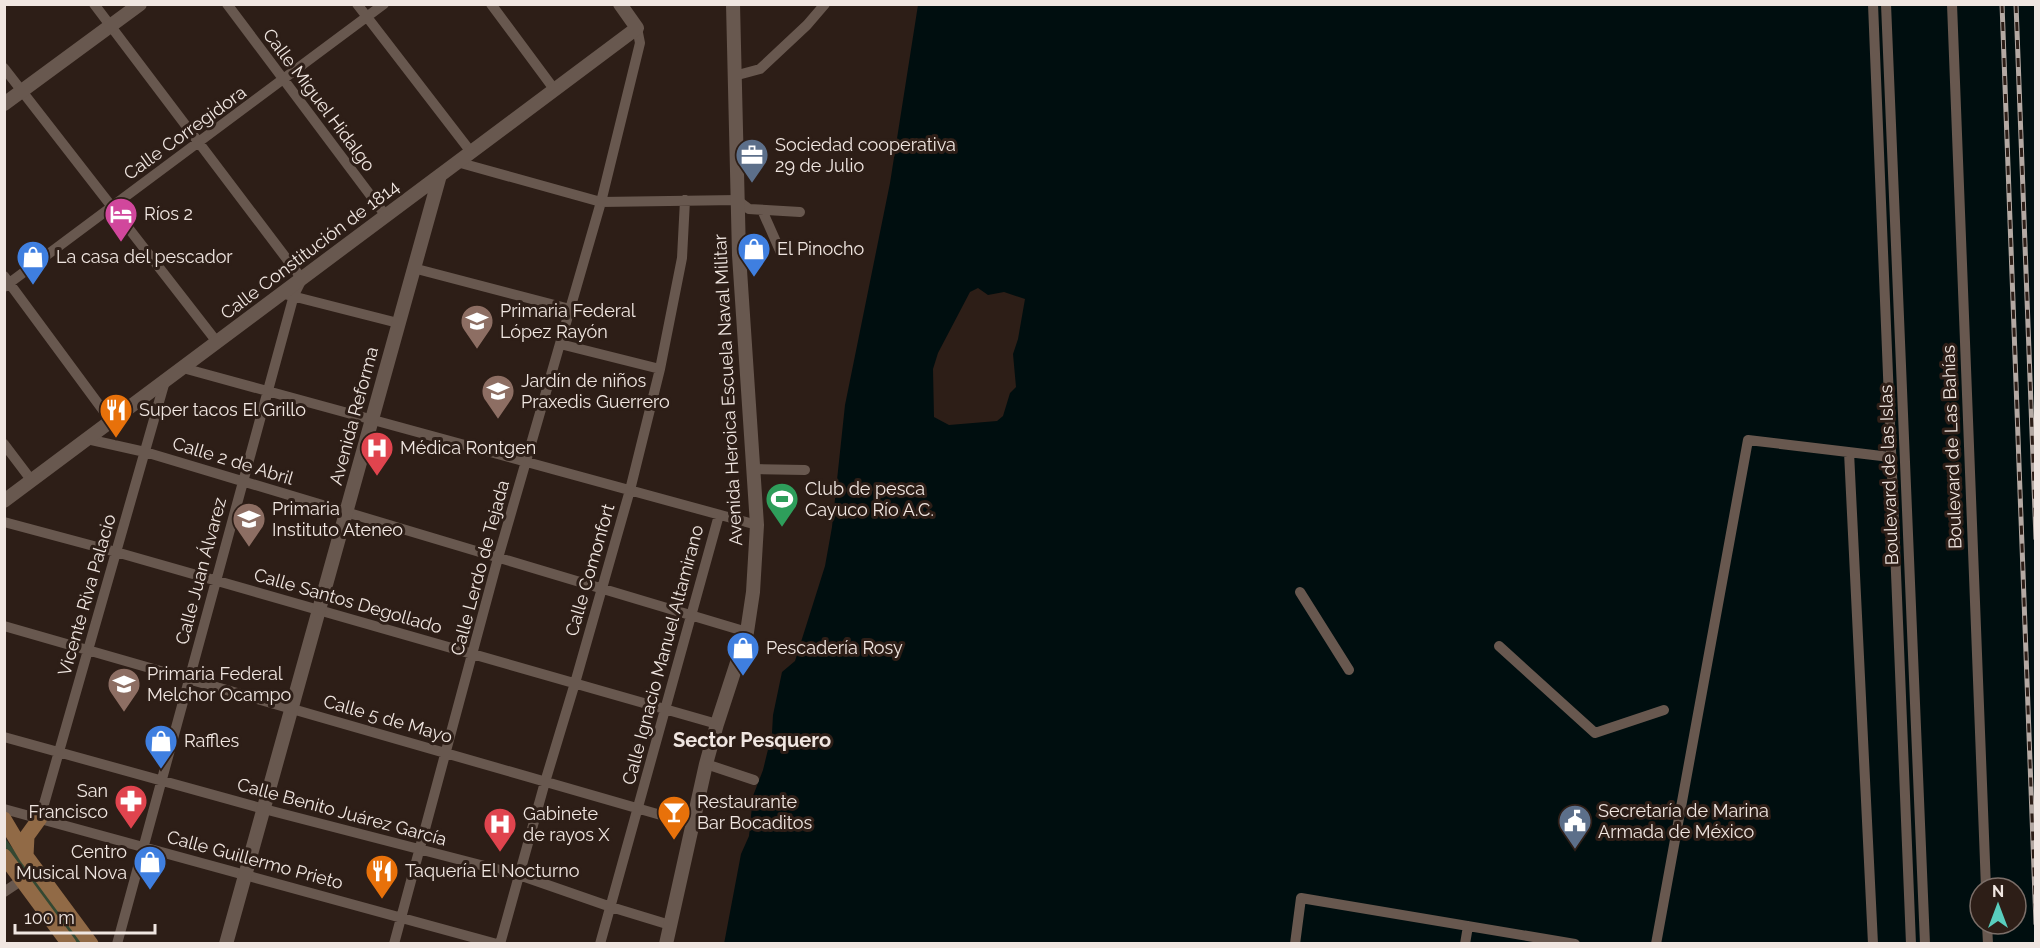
<svg xmlns="http://www.w3.org/2000/svg" width="2040" height="948" viewBox="0 0 2040 948" font-family="Raleway,sans-serif">
<style>
.green{fill:#344832}
.water{fill:#000e0f;fill-rule:evenodd}
.lines{fill:none;stroke-linecap:round;stroke-linejoin:round}
.minor{stroke:#68584f;stroke-width:10}
.tertiary{stroke:#68584f;stroke-width:14}
.secondary{stroke:#916a46;stroke-width:15}
.rail-casing{stroke:#b4a9a3;stroke-width:5}
.rail{stroke:#2d1e17;stroke-width:3;stroke-dasharray:9;stroke-linecap:butt}
.labels{text-anchor:middle;stroke-width:6;stroke-linejoin:round;paint-order:stroke}
.street-label{font-size:18px;fill:#f0e6e1;stroke:#2d1e17}
.poi-label{font-size:18px;fill:#f0e6e1;stroke:#2d1e17;text-anchor:start}
.neighbourhood-label{font-size:20px;font-weight:bold;fill:#f0e6e1;stroke:#2d1e17}
</style>
<rect width="100%" height="100%" fill="#2d1e17"/>
<path class="green" d="M 4,835 L 5,838 L 83,943 L 76,943 L 5,847 Z"/>
<path class="water" d="M 918,5 L 2035,5 L 2035,943 L 724,944 L 741,854 L 749,836 L 753,796 L 763,770 L 772,733 L 773,715 L 782,672 L 795,661 L 825,566 L 832,527 L 845,405 L 890,183 ZM 978,288 L 988,295 L 1004,292 L 1025,299 L 1018,339 L 1013,354 L 1016,387 L 1010,393 L 1003,416 L 997,421 L 949,425 L 934,417 L 933,369 L 938,353 L 970,292 ZM 1980,888 L 2016,888 L 2016,924 L 1980,924 Z"/>
<g class="lines">
<path class="minor" d="M 94,4 L 302,279 L 294,295 L 117,944
M 227,4 L 386,216
M 357,4 L 471,152
M 491,4 L 554,89
M 1873,4 L 1911,944
M 1886,4 L 1925,944
M 1952,4 L 1986,888
M 4,68 L 217,342
M 734,76 L 760,69 L 807,25 L 825,4
M 457,162 L 601,202 L 737,200 L 749,209 L 800,212
M 762,210 L 781,253
M 413,268 L 570,309
M 4,276 L 111,421
M 4,287 L 384,4
M 288,295 L 398,323
M 560,344 L 660,369
M 183,368 L 757,525
M 87,439 L 145,452 L 747,632
M 4,444 L 32,481
M 1849,452 L 1873,944
M 754,469 L 805,470
M 4,522 L 116,552 L 717,724
M 1300,592 L 1349,670
M 4,626 L 692,824
M 1499,646 L 1595,733 L 1664,710
M 4,737 L 264,809 L 519,875 L 611,907 L 670,925
M 706,764 L 754,780
M 4,809 L 497,944
M 40,818 L 165,381
M 4,892 L 22,880
M 1987,924 L 1988,944
M 394,944 L 498,558 L 601,202 L 640,43 L 637,28
M 500,944 L 545,782 L 575,683 L 630,490 L 660,369 L 682,258 L 685,200
M 600,944 L 719,515
M 1295,944 L 1301,898 L 1575,944
M 1465,944 L 1468,926
M 1656,944 L 1748,440 L 1890,457"/>
<path class="tertiary" d="M 4,104 L 140,4
M 4,501 L 637,28 L 620,4
M 226,944 L 440,175
M 666,944 L 706,764 L 717,724 L 747,632 L 753,592 L 757,525 L 739,255 L 733,4"/>
<path class="secondary" d="M 4,819 L 26,856 L 91,944
M 4,856 L 69,944
M 26,856 L 27,836 L 40,818"/>
<g class="rail-casing">
<path id="rail" d="M 2002,4 L 2036,924
M 2016,4 L 2036,539"/>
</g>
<use href="#rail" class="rail"/>
</g>
<defs>
<g id="office-pin" transform="scale(1.725)"><path d="M0 17L-7.5 6A9.5 9.5 0 1 1 7.5 6Z" fill="#5c6f8a" stroke="#2d1e17"/><path d="M-6-3h4V-5.5h4V-3h4V5H-6ZM-1-4.5V-3h2v-1.5ZM-6 0V1H6V0Z" fill="#fff"/></g>
<g id="hotel-pin" transform="scale(1.725)"><path d="M0 17L-7.5 6A9.5 9.5 0 1 1 7.5 6Z" fill="#d1479c" stroke="#2d1e17"/><path d="M-6-4.5h1.5V1H6V5H4.5V3h-9V5H-6ZM-4 0a1.8 1.8 0 1 1 3.6 0ZM.5 0V-2.5h3Q6-2.5 6 0Z" fill="#fff"/></g>
<g id="shop-pin" transform="scale(1.725)"><path d="M0 17L-7.5 6A9.5 9.5 0 1 1 7.5 6Z" fill="#3f7fe0" stroke="#2d1e17"/><path d="M-5-2.5h2.3a2.7 3.5 0 0 1 5.4 0H5L5.5 6h-11ZM-1.5-2.5h3a1.5 2.3 0 0 0-3 0Z" fill="#fff"/></g>
<g id="school-pin" transform="scale(1.725)"><path d="M0 17L-7.5 6A9.5 9.5 0 1 1 7.5 6Z" fill="#8d6e63" stroke="#2d1e17"/><path d="M0-5L7-2L0 1L-7-2ZM-4 1L0 2.5L4 1V4Q0 6-4 4Z" fill="#fff"/></g>
<g id="restaurant-pin" transform="scale(1.725)"><path d="M0 17L-7.5 6A9.5 9.5 0 1 1 7.5 6Z" fill="#e8710a" stroke="#2d1e17"/><path d="M-5-6h1v4h1v-4h1v4h1v-4h1v5L-1.5 .5V6h-2V.5L-5-1ZM5-6V6H3V1.5H1.5Q1.5-4 5-6Z" fill="#fff"/></g>
<g id="hospital-pin" transform="scale(1.725)"><path d="M0 17L-7.5 6A9.5 9.5 0 1 1 7.5 6Z" fill="#e0444e" stroke="#2d1e17"/><path d="M-5-5h3v3.5h4V-5h3V5h-3V1.5h-4V5h-3Z" fill="#fff"/></g>
<g id="stadium-pin" transform="scale(1.725)"><path d="M0 17L-7.5 6A9.5 9.5 0 1 1 7.5 6Z" fill="#2e9e5b" stroke="#2d1e17"/><path d="M0-5a6.5 5 0 1 0 0 10a6.5 5 0 1 0 0-10ZM-3.5-1.8h7v3.6h-7Z" fill="#fff"/></g>
<g id="pharmacy-pin" transform="scale(1.725)"><path d="M0 17L-7.5 6A9.5 9.5 0 1 1 7.5 6Z" fill="#e0444e" stroke="#2d1e17"/><path d="M-2-6h4v4h4v4h-4v4h-4v-4h-4v-4h4Z" fill="#fff"/></g>
<g id="bar-pin" transform="scale(1.725)"><path d="M0 17L-7.5 6A9.5 9.5 0 1 1 7.5 6Z" fill="#e8710a" stroke="#2d1e17"/><path d="M-6-5H6L.8 .8V4.5H3.5V6h-7V4.5H-.8V.8Z" fill="#fff"/></g>
<g id="civic-pin" transform="scale(1.725)"><path d="M0 17L-7.5 6A9.5 9.5 0 1 1 7.5 6Z" fill="#5c6f8a" stroke="#2d1e17"/><path d="M-.6-6.5H3V-4.5H.6V-3L4-1V1h2V6H-6V1h2V-1L-.6-3ZM-1.2 2.5V6h2.4V2.5Z" fill="#fff"/></g>
</defs>
<g fill-rule="evenodd">
<use href="#office-pin" x="752" y="155"/>
<use href="#hotel-pin" x="121" y="214"/>
<use href="#shop-pin" x="754" y="249"/>
<use href="#shop-pin" x="33" y="257"/>
<use href="#school-pin" x="477" y="321"/>
<use href="#school-pin" x="498" y="391"/>
<use href="#restaurant-pin" x="116" y="410"/>
<use href="#hospital-pin" x="377" y="448"/>
<use href="#stadium-pin" x="782" y="499"/>
<use href="#school-pin" x="249" y="519"/>
<use href="#shop-pin" x="743" y="648"/>
<use href="#school-pin" x="124" y="684"/>
<use href="#shop-pin" x="161" y="741"/>
<use href="#pharmacy-pin" x="131" y="801"/>
<use href="#bar-pin" x="674" y="812"/>
<use href="#civic-pin" x="1575" y="821"/>
<use href="#hospital-pin" x="500" y="824"/>
<use href="#shop-pin" x="150" y="862"/>
<use href="#restaurant-pin" x="382" y="871"/>
</g>
<g class="labels">
<g class="street-label">
<text transform="translate(319 100) rotate(53)" y="6">Calle Miguel Hidalgo</text>
<text transform="translate(185 133) rotate(-36)" y="6">Calle Corregidora</text>
<text transform="translate(310 250) rotate(-37)" y="6">Calle Constitución de 1814</text>
<text transform="translate(728 390) rotate(-93)" y="6">Avenida Heroica Escuela Naval Militar</text>
<text transform="translate(354 416) rotate(-75)" y="6">Avenida Reforma</text>
<text transform="translate(1952 447) rotate(-92)" y="6">Boulevard de Las Bahías</text>
<text transform="translate(233 461) rotate(17)" y="6">Calle 2 de Abril</text>
<text transform="translate(1889 475) rotate(-92)" y="6">Boulevard de las Islas</text>
<text transform="translate(480 568) rotate(-75)" y="6">Calle Lerdo de Tejada</text>
<text transform="translate(590 570) rotate(-74)" y="6">Calle Comonfort</text>
<text transform="translate(201 571) rotate(-75)" y="6">Calle Juan Álvarez</text>
<text transform="translate(87 595) rotate(-74)" y="6">Vicente Riva Palacio</text>
<text transform="translate(348 601) rotate(16)" y="6">Calle Santos Degollado</text>
<text transform="translate(663 655) rotate(-75)" y="6">Calle Ignacio Manuel Altamirano</text>
<text transform="translate(388 719) rotate(16)" y="6">Calle 5 de Mayo</text>
<text transform="translate(342 812) rotate(15)" y="6">Calle Benito Juárez García</text>
<text transform="translate(255 860) rotate(15)" y="6">Calle Guillermo Prieto</text>
</g>
<g class="poi-label">
<text x="775" y="151">Sociedad cooperativa<tspan x="775" dy="21">29 de Julio</tspan></text>
<text x="144" y="220">Ríos 2</text>
<text x="777" y="255">El Pinocho</text>
<text x="56" y="263">La casa del pescador</text>
<text x="500" y="317">Primaria Federal<tspan x="500" dy="21">López Rayón</tspan></text>
<text x="521" y="387">Jardín de niños<tspan x="521" dy="21">Praxedis Guerrero</tspan></text>
<text x="139" y="416">Super tacos El Grillo</text>
<text x="400" y="454">Médica Rontgen</text>
<text x="805" y="495">Club de pesca<tspan x="805" dy="21">Cayuco Río A.C.</tspan></text>
<text x="272" y="515">Primaria<tspan x="272" dy="21">Instituto Ateneo</tspan></text>
<text x="766" y="654">Pescadería Rosy</text>
<text x="147" y="680">Primaria Federal<tspan x="147" dy="21">Melchor Ocampo</tspan></text>
<text x="184" y="747">Raffles</text>
<text x="108" y="797" text-anchor="end">San<tspan x="108" dy="21">Francisco</tspan></text>
<text x="697" y="808">Restaurante<tspan x="697" dy="21">Bar Bocaditos</tspan></text>
<text x="1598" y="817">Secretaría de Marina<tspan x="1598" dy="21">Armada de México</tspan></text>
<text x="523" y="820">Gabinete<tspan x="523" dy="21">de rayos X</tspan></text>
<text x="127" y="858" text-anchor="end">Centro<tspan x="127" dy="21">Musical Nova</tspan></text>
<text x="405" y="877">Taquería El Nocturno</text>
</g>
<g class="neighbourhood-label">
<text x="752" y="747">Sector Pesquero</text>
</g>
</g>
<rect width="2040" height="948" fill="none" stroke="#f0e6e1" stroke-width="12"/>
<g transform="translate(1998 906)"><circle r="28" fill="#2d1e17" stroke="#7b6e68" stroke-width="1.5"/>
<path d="M0-4.5L10 22L0 15L-10 22Z" fill="#59cebe"/>
<text y="-9" font-size="16" font-weight="bold" text-anchor="middle" fill="#f0e6e1">N</text>
</g>
<path d="M15 924v9h140v-9" fill="none" stroke="#f0e6e1" stroke-width="3"/>
<text x="24" y="924" font-size="18" fill="#f0e6e1" stroke="#2d1e17" stroke-width="4.5" paint-order="stroke">100 m</text>
</svg>
